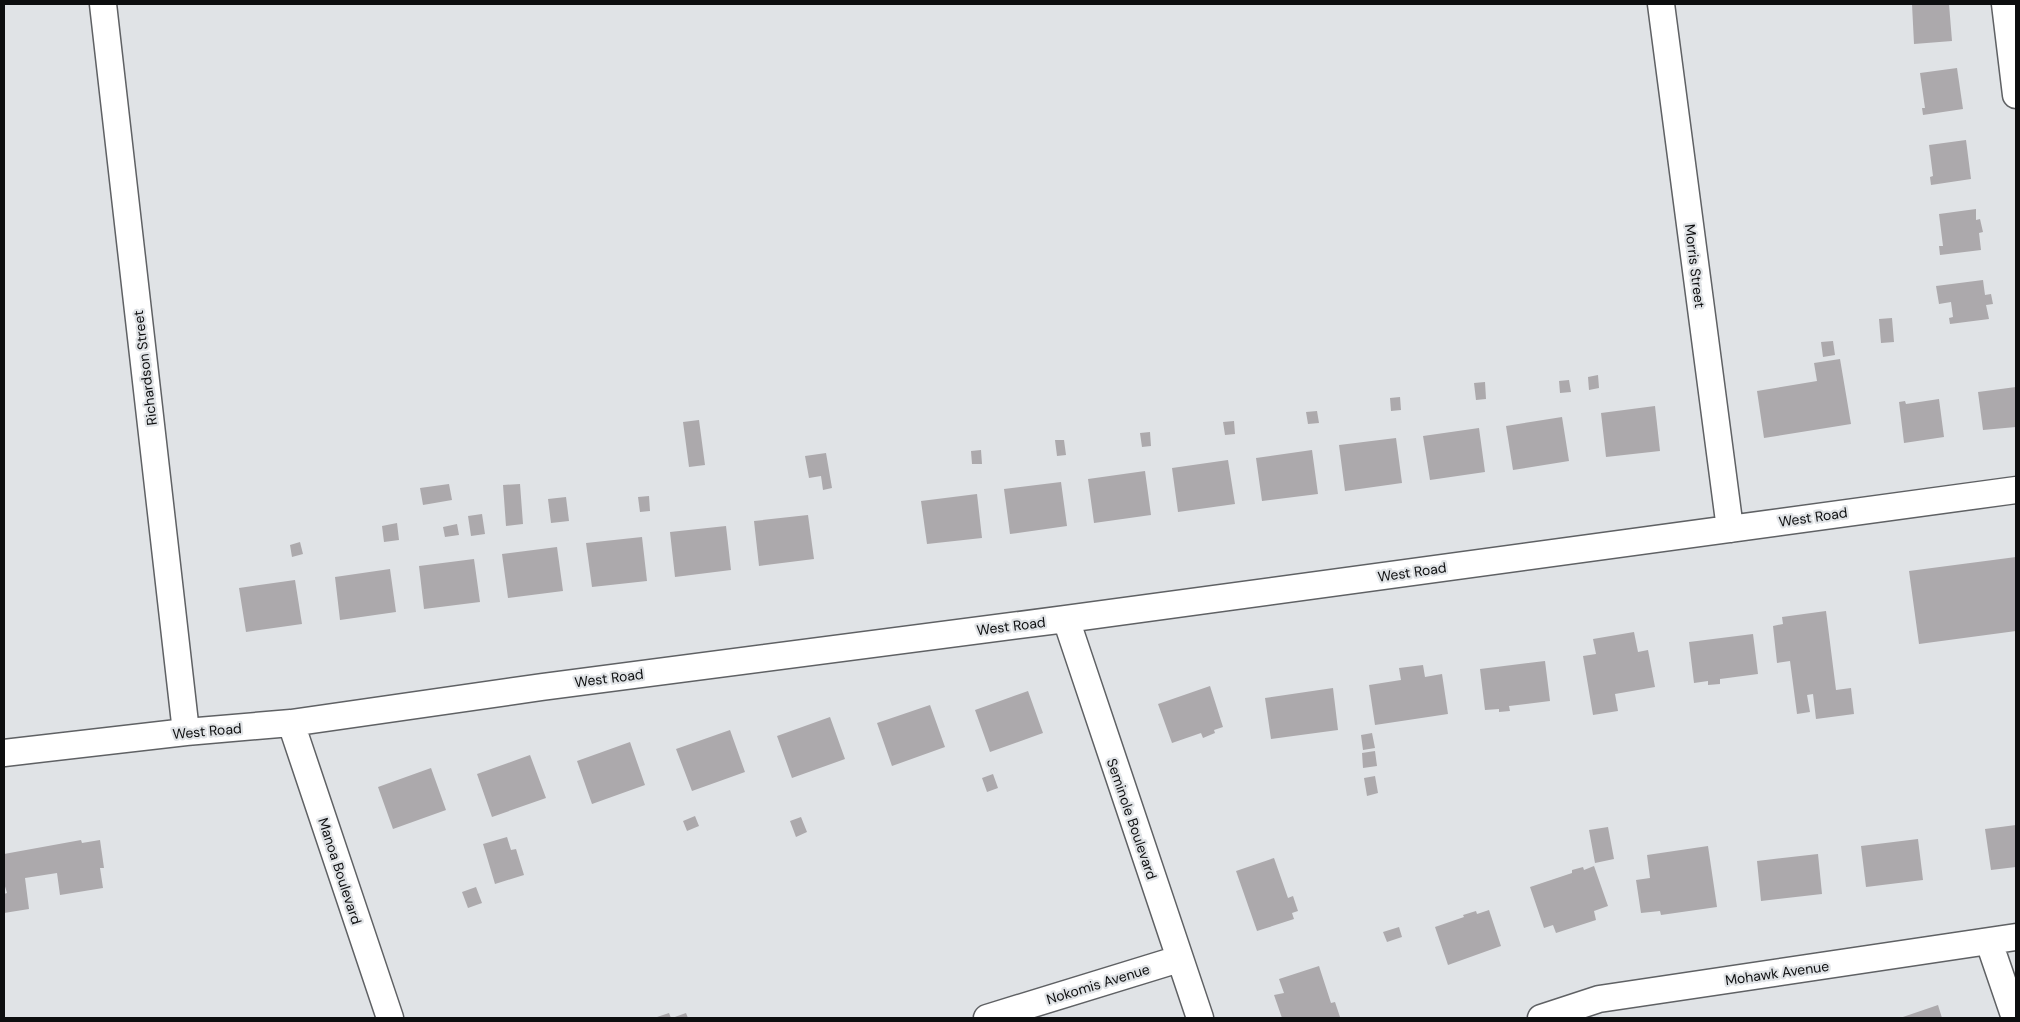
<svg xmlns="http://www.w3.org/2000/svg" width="2020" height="1022" viewBox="0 0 2020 1022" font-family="'DM Sans',sans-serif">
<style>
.building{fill:#aca9ac}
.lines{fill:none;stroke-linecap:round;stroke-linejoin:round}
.minor-casing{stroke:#5f6164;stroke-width:29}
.minor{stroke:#fff;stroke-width:26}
.labels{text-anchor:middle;stroke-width:4.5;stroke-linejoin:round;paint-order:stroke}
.street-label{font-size:14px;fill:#0d0e0f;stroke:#e0e3e6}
</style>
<rect width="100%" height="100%" fill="#e0e3e6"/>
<path class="building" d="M 1912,4 L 1949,4 L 1952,41 L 1914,44 Z
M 1957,68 L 1963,109 L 1923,115 L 1922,108 L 1925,108 L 1920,73 Z
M 1966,140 L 1971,179 L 1931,185 L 1930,177 L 1933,176 L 1929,145 Z
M 1976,209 L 1976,220 L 1980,219 L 1983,232 L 1979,233 L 1981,250 L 1940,255 L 1939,246 L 1943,246 L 1939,214 Z
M 1983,280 L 1985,295 L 1991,294 L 1993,304 L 1986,305 L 1989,319 L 1950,324 L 1949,318 L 1953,317 L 1951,302 L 1939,304 L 1936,286 Z
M 1892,318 L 1894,342 L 1881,343 L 1879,319 Z
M 1833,341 L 1835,355 L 1823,357 L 1821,342 Z
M 1840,359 L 1851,424 L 1764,438 L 1757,391 L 1817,381 L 1814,363 Z
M 1598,375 L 1599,388 L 1589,390 L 1588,377 Z
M 1569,380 L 1571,392 L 1560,393 L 1559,381 Z
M 1485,382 L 1486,399 L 1476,400 L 1474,383 Z
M 2016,387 L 2016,427 L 1983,430 L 1978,392 Z
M 1400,397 L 1401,410 L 1391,411 L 1390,398 Z
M 1939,399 L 1944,437 L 1904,443 L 1899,402 L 1905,401 L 1906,404 Z
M 1655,406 L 1660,451 L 1606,457 L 1601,413 Z
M 1317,411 L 1319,423 L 1308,424 L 1306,412 Z
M 1562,417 L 1569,461 L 1513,470 L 1506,426 Z
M 699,420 L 705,465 L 689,467 L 683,422 Z
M 1234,421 L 1235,434 L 1225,435 L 1223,422 Z
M 1479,428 L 1485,472 L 1430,480 L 1423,436 Z
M 1150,432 L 1151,446 L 1142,447 L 1140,433 Z
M 1396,438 L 1402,483 L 1345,491 L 1339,445 Z
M 1055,440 L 1064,440 L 1066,455 L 1057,456 Z
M 981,450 L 982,464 L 972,464 L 971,451 Z
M 1312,450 L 1318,494 L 1262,501 L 1256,458 Z
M 826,453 L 832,488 L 823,490 L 821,476 L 809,478 L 805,456 Z
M 1228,460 L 1235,504 L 1178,512 L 1172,468 Z
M 1145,471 L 1151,515 L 1094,523 L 1088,479 Z
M 1061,482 L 1067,526 L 1010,534 L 1004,489 Z
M 449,484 L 452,500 L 423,505 L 420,488 Z
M 520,484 L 523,524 L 506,526 L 503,485 Z
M 977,494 L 982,538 L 927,544 L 921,501 Z
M 649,496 L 650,511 L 640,512 L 638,497 Z
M 566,497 L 569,521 L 551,523 L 548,499 Z
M 482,514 L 485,534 L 471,536 L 468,516 Z
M 808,515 L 814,559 L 759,566 L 754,521 Z
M 397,523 L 399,540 L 384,542 L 382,526 Z
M 457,524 L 459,535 L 445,537 L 443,527 Z
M 726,526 L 731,570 L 675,577 L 670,532 Z
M 642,537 L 647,581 L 592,587 L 586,543 Z
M 300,542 L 303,554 L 292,557 L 290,545 Z
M 557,547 L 563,591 L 508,598 L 502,554 Z
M 2016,557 L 2016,631 L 1919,644 L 1909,571 Z
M 474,559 L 480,602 L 424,609 L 419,566 Z
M 390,569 L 396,612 L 340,620 L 335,577 Z
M 295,580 L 302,624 L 246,632 L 239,588 Z
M 1826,611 L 1836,690 L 1851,688 L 1854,714 L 1816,719 L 1813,694 L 1807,695 L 1810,712 L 1797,714 L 1790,661 L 1777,663 L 1773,626 L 1783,624 L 1782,617 Z
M 1634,632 L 1638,652 L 1648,650 L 1655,687 L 1615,694 L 1618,711 L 1593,715 L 1583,656 L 1596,654 L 1593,639 Z
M 1753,634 L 1758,674 L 1720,679 L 1720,684 L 1708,685 L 1708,681 L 1694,683 L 1689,642 Z
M 1545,661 L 1550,701 L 1509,706 L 1510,711 L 1499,712 L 1499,709 L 1485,710 L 1480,669 Z
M 1423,665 L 1425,677 L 1442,674 L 1448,714 L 1375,725 L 1369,685 L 1401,680 L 1399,668 Z
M 1210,686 L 1223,727 L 1214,730 L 1215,733 L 1203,738 L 1201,733 L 1172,743 L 1158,704 Z
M 1333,688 L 1338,730 L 1271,739 L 1265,698 Z
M 1028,691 L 1043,733 L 990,752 L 975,710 Z
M 930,705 L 945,747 L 892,766 L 877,723 Z
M 830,717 L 845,759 L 792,778 L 777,736 Z
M 730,730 L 745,772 L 692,791 L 676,749 Z
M 1372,733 L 1375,748 L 1363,750 L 1361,735 Z
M 630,742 L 645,785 L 592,804 L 577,761 Z
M 1375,751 L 1377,766 L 1363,768 L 1362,753 Z
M 530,755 L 546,798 L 492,817 L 477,774 Z
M 431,768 L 446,810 L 393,829 L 378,787 Z
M 993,774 L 998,788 L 987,792 L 982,778 Z
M 1375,776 L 1378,793 L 1367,796 L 1364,778 Z
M 695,816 L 699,826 L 687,831 L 683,821 Z
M 801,817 L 807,832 L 796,837 L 790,821 Z
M 2016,825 L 2016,867 L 1991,870 L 1985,829 Z
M 1608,827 L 1614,859 L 1595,863 L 1589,830 Z
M 507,837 L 511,850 L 516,849 L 524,875 L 495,884 L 483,844 Z
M 1918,839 L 1923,880 L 1866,887 L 1861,846 Z
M 81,840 L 82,843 L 100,840 L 104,868 L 100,868 L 103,888 L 60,895 L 57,873 L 25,878 L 29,909 L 4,913 L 4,894 L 7,893 L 4,883 L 4,854 Z
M 1708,846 L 1717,907 L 1661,915 L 1660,911 L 1641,913 L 1636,880 L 1650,878 L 1647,855 Z
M 1818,854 L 1822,894 L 1761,901 L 1757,861 Z
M 1274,858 L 1288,898 L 1293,896 L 1298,911 L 1292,913 L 1294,919 L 1257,931 L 1236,871 Z
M 1594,866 L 1608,906 L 1594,911 L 1596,920 L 1556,933 L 1553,925 L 1544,928 L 1530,887 L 1572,873 L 1572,870 L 1583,867 L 1584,870 Z
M 476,887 L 482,903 L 468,908 L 462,892 Z
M 1489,910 L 1501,946 L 1448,965 L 1435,927 L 1464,917 L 1463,915 L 1476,911 L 1477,914 Z
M 1399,927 L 1402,937 L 1387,942 L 1383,932 Z
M 1319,966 L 1331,1003 L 1335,1002 L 1340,1017 L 1282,1018 L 1274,995 L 1284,993 L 1279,979 Z
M 1938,1005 L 1942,1018 L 1900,1018 Z
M 669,1013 L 671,1018 L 654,1018 Z
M 686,1013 L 688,1018 L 672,1018 Z"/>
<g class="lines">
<g class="minor-casing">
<path id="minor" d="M 103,4 L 186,732
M 1661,4 L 1730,529
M 2005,4 L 2016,95
M 1066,619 L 1200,1018
M 291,723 L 390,1018
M 4,753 L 186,732 L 291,723 L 542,687 L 1066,619 L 2016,490
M 1989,942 L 2015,1018
M 987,1018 L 1179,959
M 1541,1018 L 1599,999 L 2016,937"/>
</g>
<use href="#minor" class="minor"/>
</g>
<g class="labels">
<g class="street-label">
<text transform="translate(1695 266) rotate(83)" y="5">Morris Street</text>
<text transform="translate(145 368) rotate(-97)" y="5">Richardson Street</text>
<text transform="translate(1813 517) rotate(-8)" y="5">West Road</text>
<text transform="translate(1412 572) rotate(-8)" y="5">West Road</text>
<text transform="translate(1011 626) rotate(-7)" y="5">West Road</text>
<text transform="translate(609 678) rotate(-7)" y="5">West Road</text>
<text transform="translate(207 731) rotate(-5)" y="5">West Road</text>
<text transform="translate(1132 819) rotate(71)" y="5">Seminole Boulevard</text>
<text transform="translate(340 871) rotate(72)" y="5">Manoa Boulevard</text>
<text transform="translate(1777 973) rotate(-8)" y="5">Mohawk Avenue</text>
<text transform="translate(1098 984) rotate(-17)" y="5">Nokomis Avenue</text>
</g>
</g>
<rect width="2020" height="1022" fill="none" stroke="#0d0e0f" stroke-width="10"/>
</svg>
